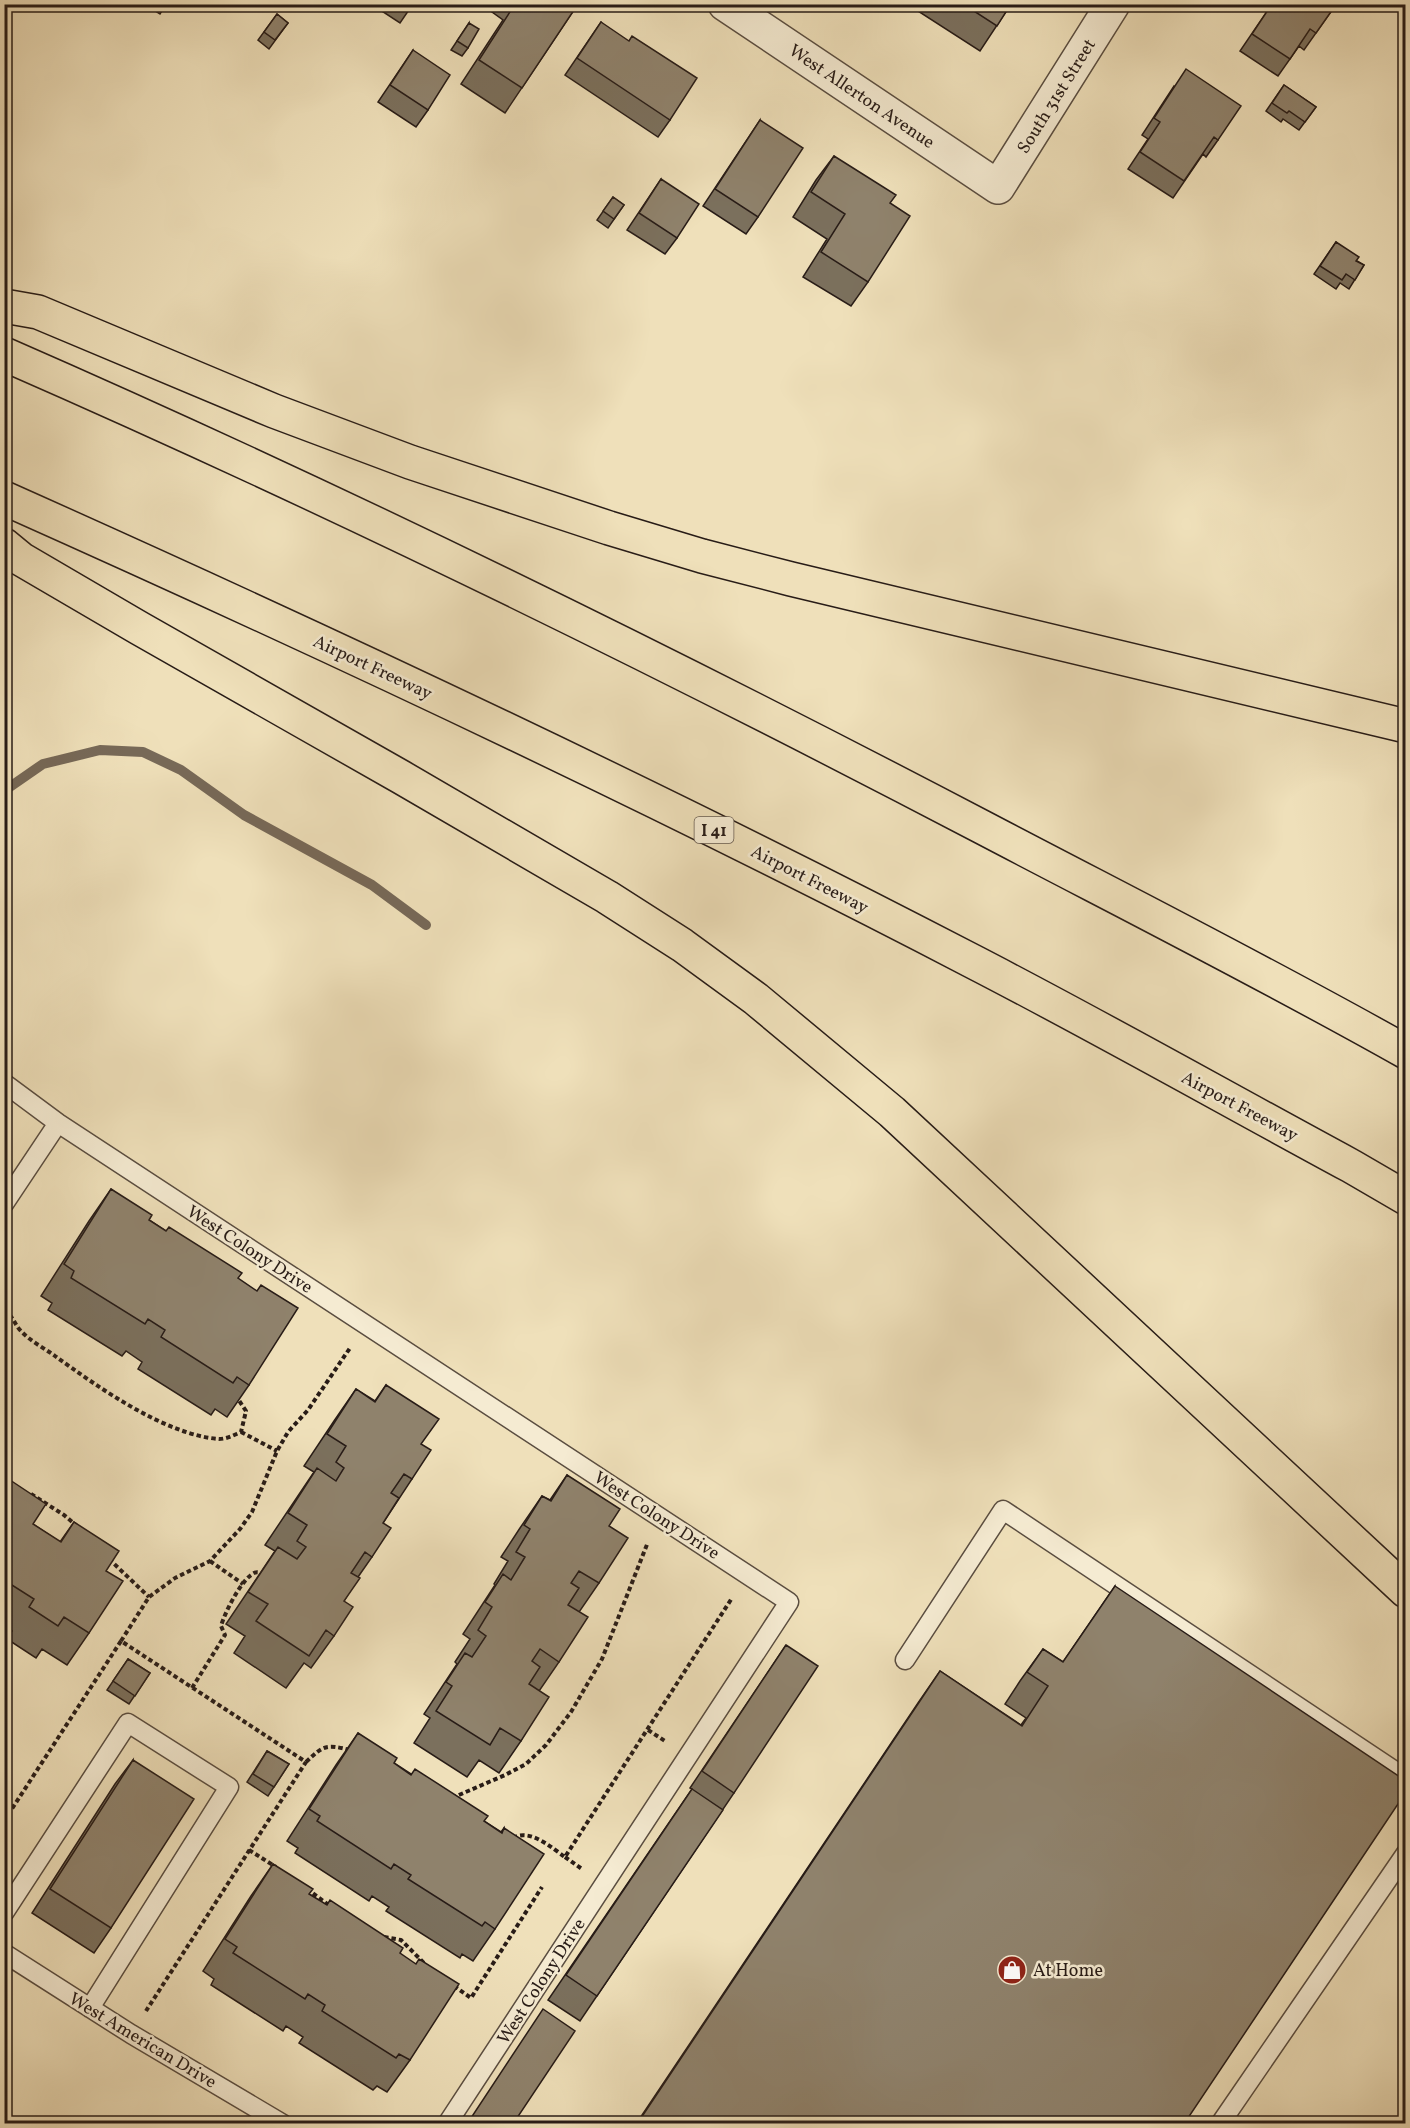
<svg xmlns="http://www.w3.org/2000/svg" width="1410" height="2128" viewBox="0 0 1410 2128" font-family="Vollkorn,serif">
<style>
.lines{fill:none;stroke-linecap:round;stroke-linejoin:round}
.stream{stroke:#776958;stroke-width:10}
.service-casing{stroke:#5a4d40;stroke-width:21}
.minor-casing{stroke:#5a4d40;stroke-width:36}
.motorway-casing{stroke:#281c17;stroke-width:36}
.path{stroke:#281c17;stroke-width:4;stroke-dasharray:4.5 3;stroke-linecap:butt}
.service{stroke:#f5ebd2;stroke-width:18}
.minor{stroke:#f5ebd2;stroke-width:33}
.motorway{stroke:#efe0ba;stroke-width:33}
.wall{fill:#7b705d;stroke:#281c17;stroke-width:1.5}
.building{fill:#8f826c;stroke:#281c17;stroke-width:1.5}
.labels{text-anchor:middle;stroke-width:5;stroke-linejoin:round;paint-order:stroke}
.shield{fill:#f5ebd2;stroke:#665a4f;stroke-width:1.5}
.shield-label{font-size:16px;font-weight:bold;fill:#281c17}
.street-label{font-size:18px;fill:#281c17;stroke:#f5ebd2}
.poi-label{font-size:18px;fill:#281c17;stroke:#f5ebd2;text-anchor:start}
</style>
<rect width="100%" height="100%" fill="#efe0ba"/>
<filter id="stains"><feTurbulence type="fractalNoise" baseFrequency=".00333" numOctaves="4"/><feColorMatrix values="0 0 0 0 .2 0 0 0 0 .09 0 0 0 0 .02 0 0 0 .5 -.17"/></filter>
<radialGradient id="worn" r=".72"><stop offset=".6" stop-color="#630" stop-opacity="0"/><stop offset="1" stop-color="#630" stop-opacity=".3"/></radialGradient>
<g class="lines">
<path class="stream" d="M 4,791 L 43,764 L 100,750 L 143,752 L 181,770 L 244,815 L 372,885 L 426,925"/>
<g class="service-casing">
<path id="service" d="M 4,1083 L 58,1123 L 789,1602 L 447,2124
M 4,1204 L 58,1123
M 905,1660 L 1003,1510 L 1398,1773 L 1406,1783
M 4,1913 L 128,1723 L 229,1787 L 90,2008
M 4,1953 L 131,2034 L 283,2124
M 1220,2124 L 1406,1853"/>
</g>
<g class="minor-casing">
<path id="minor" d="M 725,4 L 998,187 L 1113,4"/>
</g>
<g class="motorway-casing">
<path id="motorway" d="M 4,306 L 38,312 L 274,411 L 410,462 L 609,528 L 702,556 L 791,579 L 1406,726
M 4,354 C 336,499 661,659 982,827 C 1123,901 1266,973 1406,1052
M 4,498 C 331,644 655,796 972,961 C 1100,1027 1225,1098 1351,1166 L 1406,1198
M 4,545 L 21,559 L 139,628 L 401,777 L 607,897 L 682,945 L 756,999 L 892,1112 L 1406,1591"/>
</g>
<path class="path" d="M 4,1310 C 14,1317 14,1324 21,1331 C 30,1341 44,1348 55,1356 C 98,1387 165,1435 219,1439 C 227,1439 234,1435 241,1432 L 246,1411 L 238,1399
M 241,1432 L 277,1451
M 31,1494 L 64,1515 L 77,1526
M 109,1559 L 149,1597
M 210,1561 L 243,1584
M 121,1641 L 149,1597 L 175,1578 L 210,1561 L 240,1529 L 252,1512 L 277,1451 L 288,1432 L 308,1410 L 350,1348
M 192,1688 L 225,1635 L 221,1626 C 225,1612 240,1583 251,1575 C 255,1571 259,1572 264,1574
M 648,1730 L 665,1741
M 306,1762 C 324,1745 326,1744 350,1750
M 452,1798 L 505,1775 L 526,1764 L 546,1745 L 571,1712 L 602,1659 L 648,1542
M 4,1821 L 121,1641 L 306,1762 L 146,2011
M 513,1838 C 530,1828 552,1848 565,1857 L 732,1598
M 249,1850 L 276,1867
M 565,1857 L 582,1869
M 307,1889 L 330,1906
M 384,1937 L 401,1940 L 424,1963
M 454,1986 L 471,1998 L 542,1887"/>
<use href="#service" class="service"/>
<use href="#minor" class="minor"/>
<use href="#motorway" class="motorway"/>
</g>
<path class="wall" d="M 144,4 L 166,4 L 160,14 Z
M 371,4 L 413,4 L 400,23 Z
M 486,4 L 578,4 L 505,113 L 461,84 L 503,20 L 485,7 Z
M 907,4 L 1011,4 L 980,51 Z
M 1272,4 L 1335,6 L 1304,50 L 1299,46 L 1278,76 L 1240,51 Z
M 1406,10 L 1406,18 L 1402,15 Z
M 277,14 L 288,23 L 269,49 L 258,40 Z
M 601,22 L 670,120 L 658,137 L 565,75 Z
M 469,23 L 468,48 L 462,56 L 451,50 Z
M 413,50 L 428,110 L 416,127 L 378,102 Z
M 1284,85 L 1316,107 L 1299,130 L 1283,119 L 1281,122 L 1266,111 Z
M 1174,86 L 1218,140 L 1206,157 L 1203,154 L 1173,198 L 1128,169 L 1148,139 L 1142,135 Z
M 760,120 L 758,217 L 746,234 L 703,206 Z
M 834,156 L 890,203 L 868,282 L 851,306 L 803,277 L 827,239 L 793,217 L 816,180 Z
M 661,179 L 677,238 L 665,254 L 627,230 Z
M 613,197 L 624,205 L 608,228 L 597,220 Z
M 1336,242 L 1357,261 L 1364,265 L 1349,289 L 1340,283 L 1336,289 L 1314,274 Z
M 111,1189 L 149,1220 L 238,1278 L 249,1385 L 227,1417 L 215,1409 L 211,1415 L 138,1369 L 142,1362 L 126,1351 L 122,1356 L 48,1310 L 52,1303 L 41,1296 L 89,1221 Z
M 386,1385 L 421,1444 L 412,1479 L 383,1523 L 372,1557 L 358,1577 L 344,1601 L 334,1636 L 311,1668 L 304,1663 L 286,1688 L 234,1653 L 245,1636 L 226,1624 L 275,1551 L 265,1545 L 314,1472 L 304,1466 L 334,1421 L 356,1389 L 375,1401 Z
M 567,1475 L 609,1526 L 599,1583 L 579,1612 L 559,1662 L 539,1691 L 521,1741 L 499,1773 L 479,1760 L 467,1777 L 414,1743 L 430,1718 L 424,1714 L 457,1664 L 455,1662 L 470,1639 L 463,1634 L 495,1585 L 494,1584 L 508,1561 L 501,1557 L 520,1528 L 542,1496 L 550,1500 Z
M 4,1476 L 33,1524 L 60,1542 L 74,1522 L 106,1571 L 89,1633 L 67,1665 L 42,1649 L 36,1658 L 7,1639 L 12,1631 L 4,1626 Z
M 1115,1586 L 1184,2124 L 636,2124 L 918,1703 L 940,1671 L 1021,1725 L 1026,1718 L 1005,1704 L 1020,1681 L 1043,1649 L 1063,1662 Z
M 786,1645 L 734,1793 L 580,2021 L 548,2000 L 692,1789 L 690,1788 Z
M 128,1659 L 150,1673 L 129,1704 L 107,1690 Z
M 358,1733 L 394,1763 L 501,1832 L 504,1828 L 495,1929 L 473,1961 L 462,1954 L 460,1958 L 386,1911 L 389,1907 L 372,1896 L 369,1901 L 295,1853 L 298,1848 L 287,1841 L 336,1765 Z
M 267,1751 L 289,1764 L 268,1796 L 247,1782 Z
M 133,1760 L 111,1928 L 94,1953 L 32,1913 L 115,1784 Z
M 273,1864 L 309,1894 L 400,1953 L 410,2060 L 387,2092 L 377,2086 L 373,2090 L 299,2043 L 303,2037 L 286,2026 L 283,2031 L 211,1985 L 214,1979 L 203,1971 L 251,1896 Z"/>
<path class="building" d="M 515,4 L 578,4 L 522,88 L 479,60 Z
M 963,4 L 1011,4 L 997,26 Z
M 1272,4 L 1333,4 L 1335,6 L 1316,33 L 1310,29 L 1290,59 L 1252,34 Z
M 277,14 L 288,23 L 275,40 L 264,32 Z
M 601,22 L 629,41 L 632,36 L 697,78 L 670,120 L 577,58 Z
M 469,23 L 479,29 L 468,48 L 457,41 Z
M 413,50 L 450,75 L 428,110 L 390,85 Z
M 1186,69 L 1241,106 L 1218,140 L 1214,137 L 1184,181 L 1140,152 L 1160,122 L 1154,118 Z
M 1284,85 L 1316,107 L 1305,122 L 1289,111 L 1287,113 L 1272,103 Z
M 760,120 L 803,148 L 758,217 L 715,189 Z
M 834,156 L 896,195 L 890,203 L 910,216 L 868,282 L 821,252 L 845,214 L 811,192 Z
M 661,179 L 699,204 L 677,238 L 639,213 Z
M 613,197 L 624,205 L 614,219 L 603,211 Z
M 1336,242 L 1359,257 L 1356,261 L 1364,265 L 1355,280 L 1346,274 L 1342,280 L 1320,266 Z
M 111,1189 L 152,1215 L 149,1220 L 166,1231 L 169,1227 L 242,1273 L 238,1278 L 257,1291 L 261,1285 L 298,1308 L 249,1385 L 237,1377 L 233,1383 L 161,1337 L 165,1330 L 148,1319 L 145,1324 L 71,1278 L 74,1271 L 64,1264 Z
M 386,1385 L 439,1419 L 421,1444 L 431,1450 L 412,1479 L 404,1474 L 391,1493 L 399,1498 L 383,1523 L 391,1528 L 372,1557 L 365,1552 L 351,1573 L 360,1578 L 344,1601 L 353,1607 L 334,1636 L 326,1630 L 309,1656 L 256,1621 L 268,1604 L 248,1592 L 278,1547 L 297,1559 L 306,1547 L 297,1541 L 307,1525 L 288,1513 L 317,1468 L 336,1481 L 344,1468 L 336,1462 L 346,1446 L 327,1434 L 356,1389 L 375,1402 Z
M 567,1475 L 620,1509 L 609,1526 L 628,1538 L 599,1583 L 579,1571 L 571,1583 L 579,1588 L 568,1605 L 588,1617 L 559,1662 L 540,1649 L 532,1661 L 540,1667 L 529,1684 L 549,1697 L 521,1741 L 500,1728 L 490,1745 L 436,1711 L 452,1686 L 446,1682 L 465,1653 L 472,1657 L 486,1636 L 478,1630 L 492,1607 L 485,1602 L 503,1574 L 511,1580 L 525,1557 L 516,1552 L 530,1529 L 524,1525 L 542,1496 L 551,1501 Z
M 4,1476 L 46,1504 L 33,1524 L 61,1542 L 74,1522 L 119,1551 L 106,1571 L 123,1581 L 89,1633 L 64,1617 L 58,1626 L 29,1607 L 34,1599 L 4,1580 Z
M 1115,1586 L 1406,1781 L 1406,1792 L 1184,2124 L 637,2124 L 940,1671 L 1022,1726 L 1048,1686 L 1027,1672 L 1043,1649 L 1063,1662 Z
M 786,1645 L 818,1666 L 734,1793 L 702,1771 Z
M 128,1659 L 150,1673 L 135,1696 L 113,1681 Z
M 358,1733 L 397,1758 L 394,1763 L 411,1775 L 415,1769 L 488,1816 L 484,1821 L 502,1833 L 504,1828 L 544,1854 L 495,1929 L 485,1922 L 482,1926 L 408,1879 L 411,1875 L 394,1864 L 391,1869 L 317,1821 L 320,1816 L 309,1809 Z
M 267,1751 L 289,1764 L 274,1787 L 253,1774 Z
M 133,1760 L 194,1799 L 111,1928 L 50,1889 Z
M 692,1789 L 723,1810 L 597,1996 L 566,1975 Z
M 273,1864 L 313,1889 L 309,1894 L 327,1905 L 330,1900 L 403,1948 L 400,1953 L 416,1964 L 419,1959 L 459,1984 L 410,2060 L 399,2054 L 396,2058 L 322,2011 L 325,2005 L 308,1994 L 305,1999 L 233,1953 L 237,1947 L 225,1939 Z
M 543,2009 L 575,2031 L 513,2124 L 467,2124 Z"/>
<defs>
<g id="shop-disc" transform="scale(1.5)"><circle r="9.5" fill="#8f2418" stroke="#f5ebd2"/><path d="M-5-2.5h2.3a2.7 3.5 0 0 1 5.4 0H5L5.5 6h-11ZM-1.5-2.5h3a1.5 2.3 0 0 0-3 0Z" fill="#fff"/></g>
</defs>
<g fill-rule="evenodd">
<use href="#shop-disc" x="1012" y="1970"/>
</g>
<g class="labels">
<rect class="shield" x="694.5" y="817" width="39" height="26" rx="4.5"/>
<g class="shield-label">
<text x="714" y="836">I 41</text>
</g>
<g class="street-label">
<text transform="translate(862 96) rotate(34)" y="6">West Allerton Avenue</text>
<text transform="translate(1056 96) rotate(-58)" y="6">South 31st Street</text>
<text transform="translate(373 667) rotate(25)" y="6">Airport Freeway</text>
<text transform="translate(810 879) rotate(27)" y="6">Airport Freeway</text>
<text transform="translate(1240 1106) rotate(28)" y="6">Airport Freeway</text>
<text transform="translate(250 1249) rotate(33)" y="6">West Colony Drive</text>
<text transform="translate(657 1515) rotate(33)" y="6">West Colony Drive</text>
<text transform="translate(541 1981) rotate(-57)" y="6">West Colony Drive</text>
<text transform="translate(143 2040) rotate(31)" y="6">West American Drive</text>
</g>
<g class="poi-label">
<text x="1033" y="1976">At Home</text>
</g>
</g>
<rect width="1410" height="2128" fill="none" stroke="#efe0ba" stroke-width="24"/>
<rect x="6" y="6" width="1398" height="2116" fill="none" stroke="#281c17" stroke-width="3"/>
<rect x="12" y="12" width="1386" height="2104" fill="none" stroke="#281c17" stroke-width="1.5"/>
<rect width="100%" height="100%" filter="url(#stains)"/>
<rect width="100%" height="100%" fill="url(#worn)"/>
</svg>
